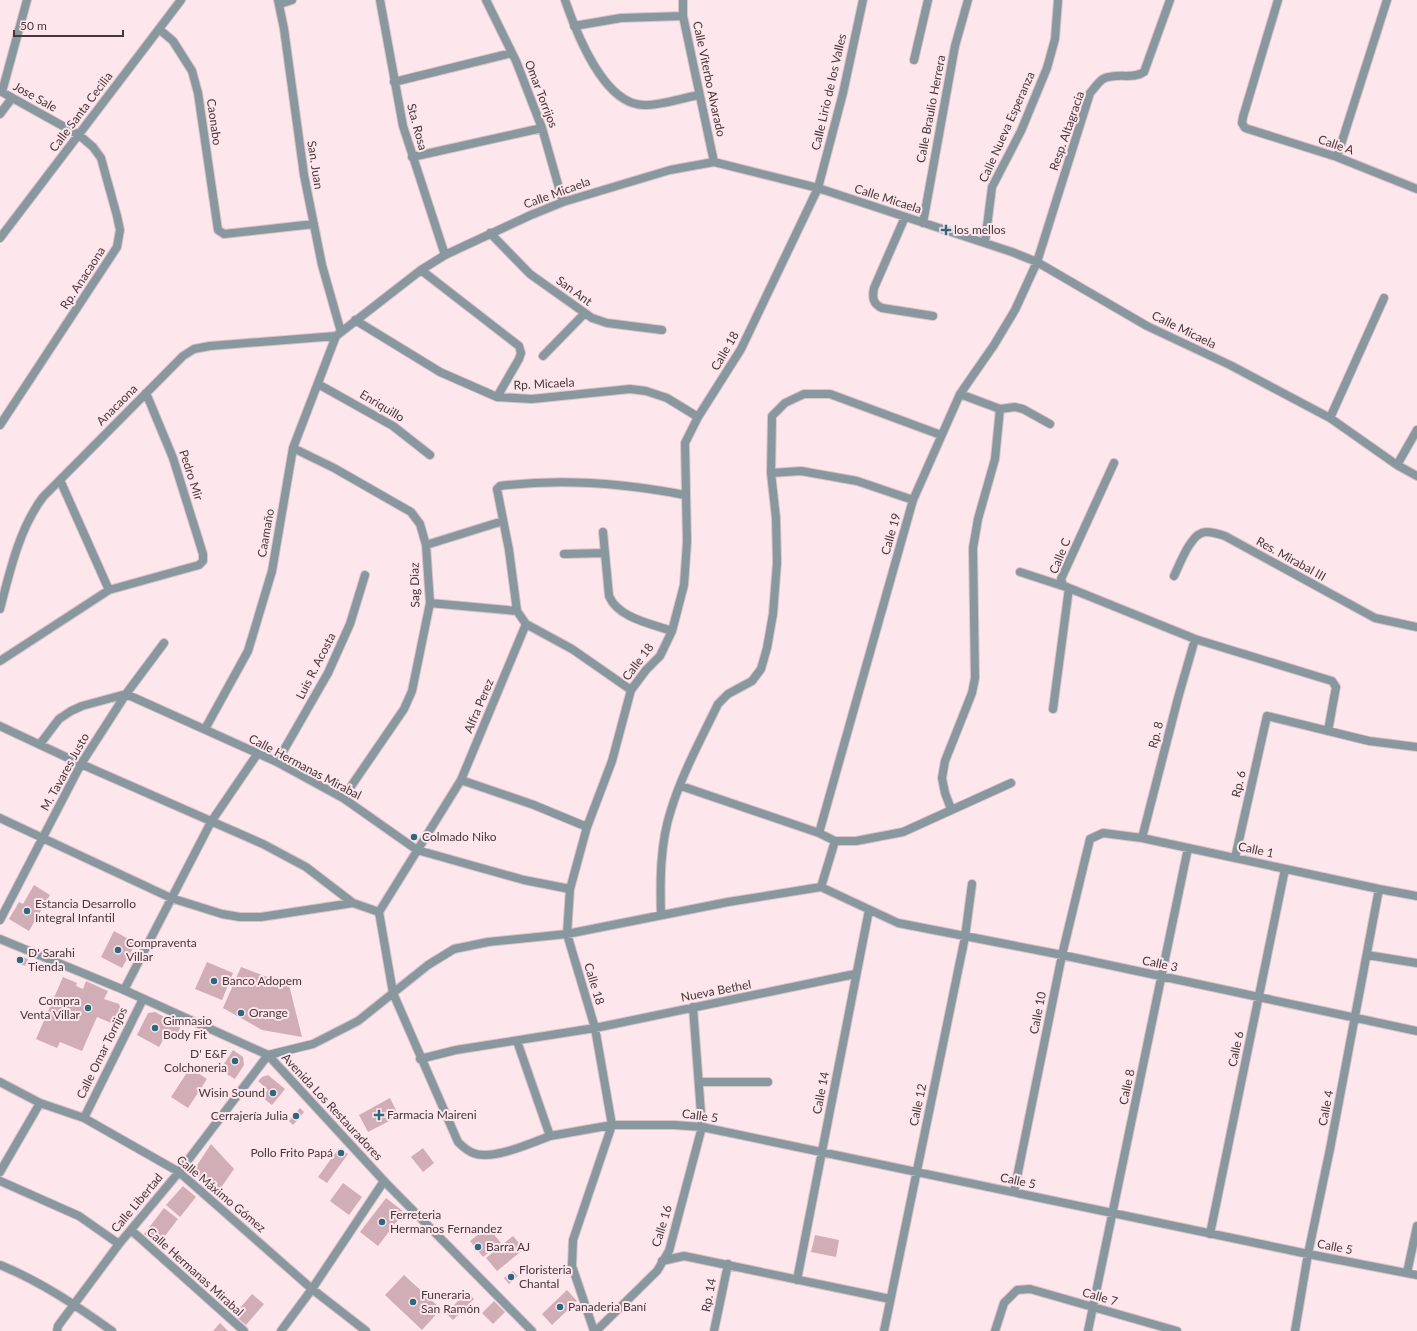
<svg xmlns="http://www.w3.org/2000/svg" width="1417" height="1331" viewBox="0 0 1417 1331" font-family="Lato,sans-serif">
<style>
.building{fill:#d1adb6}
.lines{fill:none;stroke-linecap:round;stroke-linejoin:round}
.minor-casing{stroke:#d9c4c9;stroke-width:10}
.tertiary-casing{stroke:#d9c4c9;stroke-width:10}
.minor{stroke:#89979e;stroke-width:8}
.tertiary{stroke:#89979e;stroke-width:8}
.poi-dot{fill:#2d6880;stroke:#fee7ec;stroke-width:1.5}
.labels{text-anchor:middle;stroke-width:4;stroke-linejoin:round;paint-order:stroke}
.street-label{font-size:12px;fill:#46373b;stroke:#fee7ec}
.poi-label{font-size:12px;fill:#46373b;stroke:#fee7ec;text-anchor:start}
</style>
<rect width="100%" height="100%" fill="#fee7ec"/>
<path class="building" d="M 34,885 L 50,895 L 29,931 L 9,919 L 19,902 L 23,904 Z
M 114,931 L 136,943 L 122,968 L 101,957 Z
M 19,955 L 28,959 L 25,966 L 16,962 Z
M 207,962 L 233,973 L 222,1000 L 195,989 Z
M 241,967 L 289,985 L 302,1037 L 262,1030 L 223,1008 Z
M 63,977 L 77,983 L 76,986 L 83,989 L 86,981 L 108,991 L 104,999 L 119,1004 L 122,1012 L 116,1025 L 97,1017 L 82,1051 L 60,1042 L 57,1048 L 36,1039 Z
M 155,1012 L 181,1026 L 174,1040 L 166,1035 L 159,1047 L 137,1035 L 148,1013 Z
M 233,1050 L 243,1057 L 244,1065 L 235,1079 L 220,1070 Z
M 190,1068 L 207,1079 L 188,1108 L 171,1097 Z
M 268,1075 L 285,1089 L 272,1105 L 262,1097 L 268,1090 L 258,1081 L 262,1077 Z
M 390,1098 L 399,1116 L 368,1132 L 359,1115 Z
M 300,1108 L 304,1112 L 293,1125 L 289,1121 Z
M 211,1144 L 234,1169 L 218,1192 L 192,1173 Z
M 339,1148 L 348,1154 L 327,1183 L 318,1177 Z
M 423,1148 L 434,1163 L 423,1172 L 411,1157 Z
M 343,1183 L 362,1197 L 349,1215 L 330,1201 Z
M 183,1186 L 196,1197 L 180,1217 L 166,1205 Z
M 386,1198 L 404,1212 L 378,1246 L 360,1232 Z
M 164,1208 L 178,1219 L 158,1245 L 144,1234 Z
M 488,1227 L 501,1243 L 483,1257 L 470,1241 Z
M 815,1235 L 839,1240 L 836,1257 L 811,1252 Z
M 513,1236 L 524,1249 L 497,1271 L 486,1258 Z
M 513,1271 L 518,1276 L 509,1284 L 504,1278 Z
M 404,1275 L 441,1309 L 422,1330 L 385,1295 Z
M 567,1290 L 577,1301 L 552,1325 L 542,1314 Z
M 467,1292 L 474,1299 L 453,1320 L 446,1313 Z
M 252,1294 L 264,1304 L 246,1325 L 234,1315 Z
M 494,1301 L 505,1312 L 493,1324 L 482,1313 Z
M 220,1323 L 228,1331 L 213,1331 Z"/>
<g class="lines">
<g class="minor-casing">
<path id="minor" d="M 278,0 L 284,29 L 304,175 L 322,265 L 341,332
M 380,0 L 403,126 L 445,255
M 486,0 L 516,61 L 542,128 L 563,202
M 565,0 C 576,32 604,106 645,105 C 662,105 682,98 699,95
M 683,0 L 683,16 L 714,162
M 1278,0 L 1243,117 L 1242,123 L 1245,128 L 1337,157 L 1417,189
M 280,4 L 292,0
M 574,26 L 621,18 L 683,16
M 159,29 L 173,41 L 192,71 L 198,93 L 218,230 L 224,234 L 314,224
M 914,60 L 928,0
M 394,82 L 512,53
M 0,91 L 79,135 L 93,147 L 101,158 L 117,216 L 120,230 L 117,247 L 0,425
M 2,92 L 27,0
M 0,114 L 12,98
M 412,157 L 542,128
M 1337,157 L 1387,0
M 905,217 L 874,288 C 872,298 873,304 882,308 L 933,316
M 923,223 L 955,46 L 968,0
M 490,233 L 530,274 L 592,318 L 607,323 L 662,330
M 0,238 L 181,0
M 985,242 L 992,187 L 1021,131 L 1047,68 L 1055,39 L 1058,0
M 421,270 L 519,346 L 521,353 L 519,359 L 497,397
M 355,320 L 440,372 L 497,397 L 532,399 L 630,389 L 646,391 L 667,398 L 698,417
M 543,356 L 585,313
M 318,384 L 393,426 L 430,455
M 960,394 L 1000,409 L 1015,407 L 1023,409 L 1050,424
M 1330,418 L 1384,298
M 293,448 L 334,468 L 411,512 L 420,524 L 426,545 L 430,603 L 412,691 L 404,709 L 343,798
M 1397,465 L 1417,430
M 771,473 L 801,471 L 857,481 L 913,500
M 60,480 L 109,590
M 603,532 L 609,596 C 618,618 652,624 672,631
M 426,545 L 503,521
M 564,554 L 605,553
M 1020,572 L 1069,588 L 1195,639 L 1332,681 L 1336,687 L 1328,731
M 1174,576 C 1180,564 1191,532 1206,532 C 1213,532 1219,534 1225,536 L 1375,618 L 1417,627
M 430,603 L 517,611
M 0,609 C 10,571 19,529 43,497 L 183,356 L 194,349 L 210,346 L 336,336
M 0,661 L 109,590 L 199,565 L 203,561 L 203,554 L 173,458 L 146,393
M 631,690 L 572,649 L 526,624 L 517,611 L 509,550 L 497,489 L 500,486 C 563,478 623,483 685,495
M 1053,709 L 1069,588 L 1063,585 L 1061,579 L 1114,463
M 0,726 L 81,764 L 263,844 L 306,867 L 353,903
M 205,729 L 248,651 L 272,571 L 293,448 L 336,336 L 421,270 L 445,255 L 531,215 L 563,202 L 670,170 L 714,162 L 818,188 L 1012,252 L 1037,262 L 1147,326 L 1230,365 L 1330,418 L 1397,465 L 1417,476
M 40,744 L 59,719 L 71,711 L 82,706 L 126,694 L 277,762 L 343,798 L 417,850 L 524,880 L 570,889
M 277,762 L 328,673 L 350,624 L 365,575
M 461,780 L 534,805 L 587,827
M 681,786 L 819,833 L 835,841 L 856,841 L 903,832 L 1011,783
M 951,809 L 945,793 L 942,778 L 945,761 L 972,693 L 975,678 L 973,548 L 978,519 L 995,459 L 1000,409
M 0,818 L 171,898 L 222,914 L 240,917 L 261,917 L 353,903 L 379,912
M 819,833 L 913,500 L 960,394 L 994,345 L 1015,310 L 1037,262 L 1090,93 C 1094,89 1098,82 1103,79 C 1116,72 1133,80 1144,72 L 1170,0
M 1142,838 L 1178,698 L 1195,639
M 1235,858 L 1267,716 L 1369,741 L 1417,747
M 821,887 L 835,841
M 379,912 L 393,993 L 458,1142 C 462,1146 466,1150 473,1153 C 492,1161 531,1143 550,1136
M 379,912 L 461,780 L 526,624
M 661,915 C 660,881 660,843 671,810 C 682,774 701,739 718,704 L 728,694 L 752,681 L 761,669 L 767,648 L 773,614 L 777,563 L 776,518 L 771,473 L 772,416 L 785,403 L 804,394 L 830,394 L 941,435
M 0,920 L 81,764 L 126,694 L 164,643
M 1367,955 L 1417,963
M 124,990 L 211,822 L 258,753
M 517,1041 L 550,1136 L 612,1125 L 674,1125 L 702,1127 L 1308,1254 L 1417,1275
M 420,1059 L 456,1050 L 595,1028 L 855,974
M 0,1082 L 40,1103 L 84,1118 L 179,1172 L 312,1289 L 366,1331
M 699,1082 L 768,1082
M 84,1118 L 143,999
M 0,1172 L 40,1103
M 0,1181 L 79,1216 L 119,1244
M 1014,1192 L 1062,955 L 1090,839 L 1103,833 L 1142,838 L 1379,889 L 1417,896
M 131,1230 L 244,1331
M 1210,1234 L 1285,869
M 662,1261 L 684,1256 L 890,1299
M 0,1265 C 40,1281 77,1306 112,1331
M 1407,1273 L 1417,1226
M 797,1280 L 869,910
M 57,1331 L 58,1326 L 119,1244 L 179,1172 L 268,1055 L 313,1044 L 358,1021 L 428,965 L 454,949 L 488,942 L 567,934 L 728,902 L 821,887 L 898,923 L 1062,955 L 1417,1031
M 281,1331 L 312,1289 L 384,1181
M 594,1331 L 572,1266 L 573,1240 L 612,1125 L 595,1028 L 567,934 L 570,889 L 587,827 L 612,761 L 631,690 L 646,670 L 660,656 L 672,631 L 684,585 L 687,542 L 685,443 L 698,417 L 741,349 L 818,188 L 843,93 L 863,0
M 596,1331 L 657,1271 L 669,1251 L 702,1127 L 693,1007
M 714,1331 L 728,1264
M 884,1331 L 965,937 L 972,884
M 995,1331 L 1004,1303 L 1017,1290 L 1030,1289 L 1177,1331
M 1088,1331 L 1188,848
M 1295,1331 L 1308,1254 L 1330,1149 L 1379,889"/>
</g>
<g class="tertiary-casing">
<path id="tertiary" d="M 0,939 L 124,990 L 268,1055 L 384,1181 L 532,1331"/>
</g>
<use href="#minor" class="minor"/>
<use href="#tertiary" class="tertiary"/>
</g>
<g class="poi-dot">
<path d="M944 224h4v4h4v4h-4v4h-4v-4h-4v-4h4z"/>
<circle cx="414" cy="837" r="4"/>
<circle cx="27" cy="911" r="4"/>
<circle cx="118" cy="950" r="4"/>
<circle cx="20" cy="960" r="4"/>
<circle cx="214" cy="981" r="4"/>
<circle cx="88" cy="1008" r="4"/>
<circle cx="241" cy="1013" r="4"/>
<circle cx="155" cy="1028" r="4"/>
<circle cx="235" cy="1061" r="4"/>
<circle cx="273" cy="1093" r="4"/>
<path d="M377 1109h4v4h4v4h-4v4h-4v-4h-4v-4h4z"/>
<circle cx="296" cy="1116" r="4"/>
<circle cx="341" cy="1153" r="4"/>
<circle cx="382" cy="1222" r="4"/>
<circle cx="478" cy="1247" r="4"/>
<circle cx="511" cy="1277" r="4"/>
<circle cx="413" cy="1302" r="4"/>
<circle cx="560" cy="1307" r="4"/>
</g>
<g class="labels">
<g class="street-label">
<text transform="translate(709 79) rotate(78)" y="4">Calle Viterbo Alvarado</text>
<text transform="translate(829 92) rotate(-77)" y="4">Calle Lirio de los Valles</text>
<text transform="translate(541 94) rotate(69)" y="4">Omar Torrijos</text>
<text transform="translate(35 97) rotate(29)" y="4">Jose Sale</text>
<text transform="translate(931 109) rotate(-79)" y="4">Calle Braulio Herrera</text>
<text transform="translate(81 112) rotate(-53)" y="4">Calle Santa Cecilia</text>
<text transform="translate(214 122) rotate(82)" y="4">Caonabo</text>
<text transform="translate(417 127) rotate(75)" y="4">Sta. Rosa</text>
<text transform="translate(1007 127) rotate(-66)" y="4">Calle Nueva Esperanza</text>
<text transform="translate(1067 131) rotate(-71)" y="4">Resp. Altagracia</text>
<text transform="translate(1336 145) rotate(19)" y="4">Calle A</text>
<text transform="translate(315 165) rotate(81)" y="4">San. Juan</text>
<text transform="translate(557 193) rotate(-20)" y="4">Calle Micaela</text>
<text transform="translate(888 199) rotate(18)" y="4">Calle Micaela</text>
<text transform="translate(83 278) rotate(-57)" y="4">Rp. Anacaona</text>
<text transform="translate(574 291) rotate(36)" y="4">San Ant</text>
<text transform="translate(1184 330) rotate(26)" y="4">Calle Micaela</text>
<text transform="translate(725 351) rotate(-60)" y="4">Calle 18</text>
<text transform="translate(544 384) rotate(-3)" y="4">Rp. Micaela</text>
<text transform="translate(117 405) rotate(-45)" y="4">Anacaona</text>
<text transform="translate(382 406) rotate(31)" y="4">Enriquillo</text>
<text transform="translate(191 475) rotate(72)" y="4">Pedro Mir</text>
<text transform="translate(266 533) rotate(-80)" y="4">Caamaño</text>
<text transform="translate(891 534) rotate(-74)" y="4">Calle 19</text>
<text transform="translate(1060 556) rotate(-68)" y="4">Calle C</text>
<text transform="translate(1291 559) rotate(29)" y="4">Res. Mirabal III</text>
<text transform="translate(415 585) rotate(-91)" y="4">Sag Diaz</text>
<text transform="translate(638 662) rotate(-53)" y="4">Calle 18</text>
<text transform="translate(316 666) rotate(-63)" y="4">Luis R. Acosta</text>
<text transform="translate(479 706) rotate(-67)" y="4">Alfra Perez</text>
<text transform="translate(1156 735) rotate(-76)" y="4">Rp. 8</text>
<text transform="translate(305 767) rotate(28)" y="4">Calle Hermanas Mirabal</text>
<text transform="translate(65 772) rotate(-61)" y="4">M. Tavares Justo</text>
<text transform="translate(1239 784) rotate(-77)" y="4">Rp. 6</text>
<text transform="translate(1256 850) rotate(12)" y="4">Calle 1</text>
<text transform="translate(1160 964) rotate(12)" y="4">Calle 3</text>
<text transform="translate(594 984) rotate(73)" y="4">Calle 18</text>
<text transform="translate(716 991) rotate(-11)" y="4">Nueva Bethel</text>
<text transform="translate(1038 1013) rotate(-79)" y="4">Calle 10</text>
<text transform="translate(1236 1049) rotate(-78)" y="4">Calle 6</text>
<text transform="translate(102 1053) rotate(-64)" y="4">Calle Omar Torrijos</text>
<text transform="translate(1127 1087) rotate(-78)" y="4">Calle 8</text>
<text transform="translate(821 1093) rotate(-79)" y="4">Calle 14</text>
<text transform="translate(918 1105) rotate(-78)" y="4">Calle 12</text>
<text transform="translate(332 1107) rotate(47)" y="4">Avenida Los Restauradores</text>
<text transform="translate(1326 1108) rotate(-79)" y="4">Calle 4</text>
<text transform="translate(700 1116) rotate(8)" y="4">Calle 5</text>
<text transform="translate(1018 1181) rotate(12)" y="4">Calle 5</text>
<text transform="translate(221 1194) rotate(40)" y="4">Calle Máximo Gómez</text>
<text transform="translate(137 1203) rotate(-50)" y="4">Calle Libertad</text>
<text transform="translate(662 1226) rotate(-73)" y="4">Calle 16</text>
<text transform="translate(1335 1247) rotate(11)" y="4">Calle 5</text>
<text transform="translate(195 1272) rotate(42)" y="4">Calle Hermanas Mirabal</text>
<text transform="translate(709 1295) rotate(-79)" y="4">Rp. 14</text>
<text transform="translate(1100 1297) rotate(16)" y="4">Calle 7</text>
</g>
<g class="poi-label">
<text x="954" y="234">los mellos</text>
<text x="422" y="841">Colmado Niko</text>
<text x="35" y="908">Estancia Desarrollo<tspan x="35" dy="14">Integral Infantil</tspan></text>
<text x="126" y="947">Compraventa<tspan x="126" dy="14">Villar</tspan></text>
<text x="28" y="957">D' Sarahi<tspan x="28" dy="14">Tienda</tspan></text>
<text x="222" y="985">Banco Adopem</text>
<text x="80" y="1005" text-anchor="end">Compra<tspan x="80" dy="14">Venta Villar</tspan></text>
<text x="249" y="1017">Orange</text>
<text x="163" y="1025">Gimnasio<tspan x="163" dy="14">Body Fit</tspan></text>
<text x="227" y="1058" text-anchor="end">D' E&amp;F<tspan x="227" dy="14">Colchoneria</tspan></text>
<text x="265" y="1097" text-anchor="end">Wisin Sound</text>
<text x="387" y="1119">Farmacia Maireni</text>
<text x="288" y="1120" text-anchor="end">Cerrajería Julia</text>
<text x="333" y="1157" text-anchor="end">Pollo Frito Papá</text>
<text x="390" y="1219">Ferreteria<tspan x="390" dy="14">Hermanos Fernandez</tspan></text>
<text x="486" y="1251">Barra AJ</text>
<text x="519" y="1274">Floristeria<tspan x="519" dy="14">Chantal</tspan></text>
<text x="421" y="1299">Funeraria<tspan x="421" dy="14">San Ramón</tspan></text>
<text x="568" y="1311">Panaderia Baní</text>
</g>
</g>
<path d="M14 30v6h109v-6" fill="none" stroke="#46373b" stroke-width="2"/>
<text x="20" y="30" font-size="12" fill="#46373b" stroke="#fee7ec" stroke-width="3" paint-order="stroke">50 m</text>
</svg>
